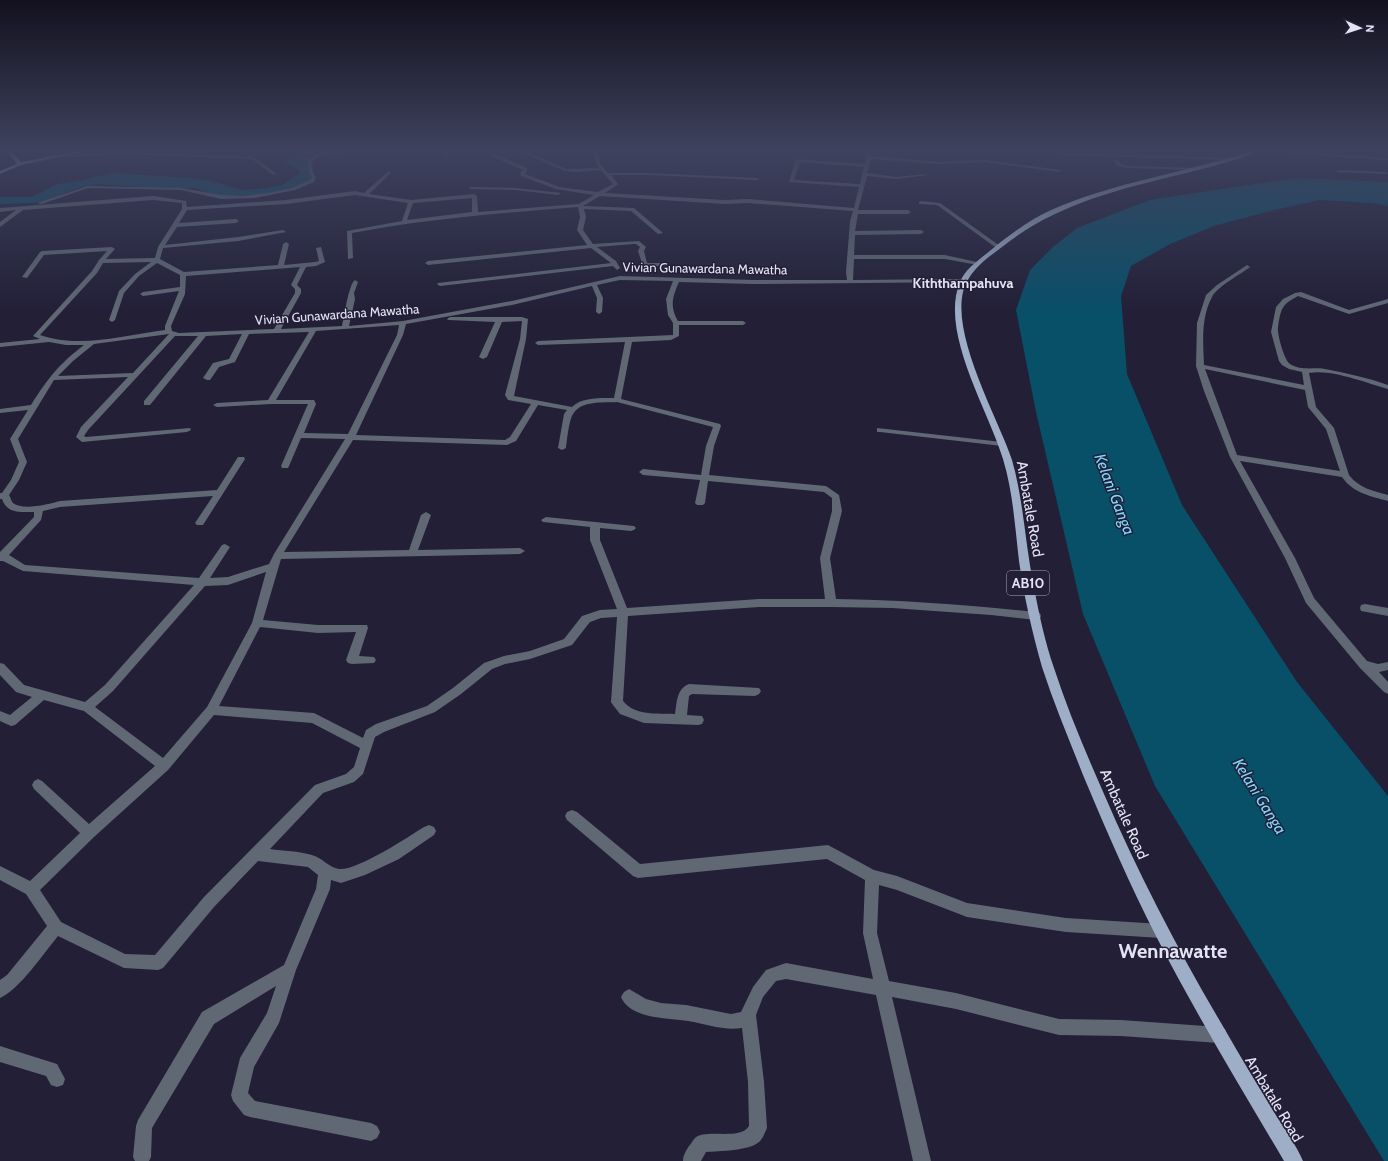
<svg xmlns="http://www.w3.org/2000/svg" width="1388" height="1161" viewBox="0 0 1388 1161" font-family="Cabin,sans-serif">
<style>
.water{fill:#084f68}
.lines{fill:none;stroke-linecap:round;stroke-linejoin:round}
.street{fill:#606874;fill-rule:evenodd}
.primary{fill:#9eaec6;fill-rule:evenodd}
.labels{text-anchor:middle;stroke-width:3;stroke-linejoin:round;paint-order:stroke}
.far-street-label{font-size:13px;fill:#e4e3f4;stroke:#221f37}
.far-quarter-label{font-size:14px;font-weight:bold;fill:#e4e3f4;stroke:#221f37}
.shield{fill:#221f37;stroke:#aaa8bb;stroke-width:1}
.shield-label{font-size:14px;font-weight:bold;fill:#e4e3f4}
.street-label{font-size:15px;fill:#e4e3f4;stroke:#221f37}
.water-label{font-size:16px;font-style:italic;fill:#80d6fd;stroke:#221f37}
.near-quarter-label{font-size:20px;font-weight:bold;fill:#e4e3f4;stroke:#221f37}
</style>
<rect width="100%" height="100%" fill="#221f37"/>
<path class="water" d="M 297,151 L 337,151 L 309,155 L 309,162 L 314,173 L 312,179 L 302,185 L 283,192 L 249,196 L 224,196 L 211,194 L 195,188 L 163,189 L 99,184 L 78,188 L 50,199 L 34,203 L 0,204 L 0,197 L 32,197 L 57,184 L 78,181 L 113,173 L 191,178 L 211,181 L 242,190 L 260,189 L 283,185 L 292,178 L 300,174 L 299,170 L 286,163 L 288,155 Z
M 1296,178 L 1388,182 L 1388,206 L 1373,203 L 1319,200 L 1266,212 L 1214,226 L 1170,244 L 1131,266 L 1121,296 L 1127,374 L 1182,505 L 1297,682 L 1388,796 L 1388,1161 L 1384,1161 L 1155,786 L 1083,614 L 1036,412 L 1016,310 L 1030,270 L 1053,247 L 1077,228 L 1150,200 Z"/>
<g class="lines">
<path class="street" d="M 331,151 L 347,151 C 336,156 323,151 312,161 L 313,173 L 316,177 L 314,182 L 295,190 L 255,198 L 221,199 L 181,190 L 88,188 L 42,204 L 37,203 L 88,186 L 181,188 L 221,195 L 242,196 L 268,193 L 292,188 L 310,180 L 312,177 L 309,173 L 308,160 L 315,155 Z
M 447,151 L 451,151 L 447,156 L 445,155 Z
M 490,151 L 494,151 L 495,154 L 527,168 L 527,171 L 525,174 L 559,187 L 598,192 L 613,184 L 601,170 L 577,172 L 565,171 L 519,151 L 525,151 L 566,169 L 599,168 L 596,164 L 594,151 L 598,151 L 600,164 L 608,173 L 649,173 L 757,178 L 759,179 L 757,180 L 649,175 L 611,175 L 618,184 L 605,193 L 725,200 L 748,199 L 854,208 L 859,187 L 789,182 L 796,159 L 865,164 L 866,155 L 860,151 C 864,151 869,151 871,156 L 940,162 L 984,160 L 1061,170 L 1059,172 L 984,162 L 940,164 L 871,159 L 867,173 L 896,177 L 926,174 L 928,175 L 896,179 L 867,176 L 858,210 L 908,210 L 911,212 L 908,214 L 858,214 L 855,231 L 921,230 L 924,232 L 921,234 L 855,235 L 854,255 L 945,255 L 981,263 L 978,265 L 945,259 L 854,259 L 853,280 L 964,279 L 966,280 L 966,282 L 754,284 L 679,282 C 673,296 669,306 678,321 L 743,321 L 746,323 L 743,325 L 679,325 L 679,336 L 671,340 L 632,342 L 621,399 L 720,424 L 721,426 L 714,446 L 709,475 L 826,486 L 839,495 L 842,511 L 830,558 L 836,599 C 903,600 969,605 1036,612 L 1040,613 L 1041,616 L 1040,619 L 1036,620 L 991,615 L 892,608 L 831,607 L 759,607 L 628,616 L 623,701 C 635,716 657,713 675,714 C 677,703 676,689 689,684 L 759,688 L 761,691 L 759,694 L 755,696 L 692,694 L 689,696 L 687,715 L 702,716 L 704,720 L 702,724 L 698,725 L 644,723 L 620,714 L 613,705 L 611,702 L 617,617 L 601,618 L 590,622 L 572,645 L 530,659 L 505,664 L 492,669 L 461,694 L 435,712 L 384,732 L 375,737 L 363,774 L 354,782 L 323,793 L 270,849 C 283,851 299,851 312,855 C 323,858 328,867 339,869 C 357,871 408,837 424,827 L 429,825 L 434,827 L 436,831 L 434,835 L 399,859 L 365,875 L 341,883 L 331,880 L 330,889 L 296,970 L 279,1023 L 254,1067 L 248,1093 L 255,1101 L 371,1123 L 377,1126 L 380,1132 L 377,1138 L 371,1141 L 250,1117 L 244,1115 L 233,1101 L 231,1095 L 240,1058 L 267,1013 L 276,986 L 214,1024 L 152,1128 L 151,1157 L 149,1161 L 135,1161 L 133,1157 L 136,1126 L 138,1120 L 202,1012 L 284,965 L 316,889 L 318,875 L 308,867 L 258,861 L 214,907 L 163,968 L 158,970 L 124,968 L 58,936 C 44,953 20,989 0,998 L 0,980 L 7,975 L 47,926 L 26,894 L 0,880 L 0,866 L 30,881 L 80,833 L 34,789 L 32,785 L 34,781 L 38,779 L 42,781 L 89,824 L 155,766 L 84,711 L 44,700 L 15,725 L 11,726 L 0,721 L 0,711 L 10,715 L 32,697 L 16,692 L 0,675 L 0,663 L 4,664 L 24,685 L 85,702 L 105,685 L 194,585 L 23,571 L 3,561 L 0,561 L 0,552 L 34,517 L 34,512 C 21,512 7,514 2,499 L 0,499 L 0,493 L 2,493 L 11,480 L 19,462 L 10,439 L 28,410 L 0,413 L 0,409 L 31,405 C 48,378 59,364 84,345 L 66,345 L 49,342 L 0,347 L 0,343 L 40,339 L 33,336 L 92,271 L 99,260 L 107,251 L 44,255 L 27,278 L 22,277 L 40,252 L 42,251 L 112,247 L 115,249 L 106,259 L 155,258 L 158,247 L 182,209 L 182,203 L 153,200 L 23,210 L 0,227 L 0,222 L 16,210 L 0,212 L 0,208 L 153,196 L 186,201 L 187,207 L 286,200 L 355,191 L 364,193 L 389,171 L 391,173 L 369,194 L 411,200 L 474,194 L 477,196 L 478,212 L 579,204 L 594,195 L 556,189 L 521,176 L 520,173 L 523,170 L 491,156 ZM 800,162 L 864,167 L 860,184 L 794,180 ZM 355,195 L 408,203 L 402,221 L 347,231 L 348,259 L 353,258 L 352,233 C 427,219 502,213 578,207 L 580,217 L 577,230 L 587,245 L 428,261 L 425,263 L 428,265 L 591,248 L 611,263 L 438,283 L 437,284 L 440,286 L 613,266 L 617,270 L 620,268 L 616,261 L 597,247 L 633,244 L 636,244 L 640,247 L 638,251 L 643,266 L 668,266 L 669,265 L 666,263 L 647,263 L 644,251 L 646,247 L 639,241 L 593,244 L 583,230 L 586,217 L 584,209 L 631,211 L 658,234 L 663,233 L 634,208 L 583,206 L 600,196 L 725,204 L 748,203 L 853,211 L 850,221 L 846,272 L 847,280 L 754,280 L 620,276 L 512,301 L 403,321 L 349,326 L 355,299 L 354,293 L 358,282 L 355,280 C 349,283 344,317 342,326 L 281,329 L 301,293 L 301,289 L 297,285 L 306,267 L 316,266 L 325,262 L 321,247 L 316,248 L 319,261 L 315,262 L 284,265 L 289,244 L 286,242 L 283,244 L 278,265 L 184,272 L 160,259 L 163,248 L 238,241 L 286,232 L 283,230 L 238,237 L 165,245 L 177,227 L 236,223 L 239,221 L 236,219 L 179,223 L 187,210 L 286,204 ZM 472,198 L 472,212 L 407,220 L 413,203 ZM 151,262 L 135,274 L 119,291 L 109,320 L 112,322 L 115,320 L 124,293 L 139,276 L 157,263 L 180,275 L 180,287 L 143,292 L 140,294 L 143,296 L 179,291 L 165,326 L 165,330 C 125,335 80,349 40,335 L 97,273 L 103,263 ZM 300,267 L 291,285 L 295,289 L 295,293 L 274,329 L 179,333 L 172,331 L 171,326 L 185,294 L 186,276 ZM 620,280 L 673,281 L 666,299 L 668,315 L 673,323 L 673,335 L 538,341 L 535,343 L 538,345 L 625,342 L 614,398 C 600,398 582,397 572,407 L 514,396 L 526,339 L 528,319 L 522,317 L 450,317 L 447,319 L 448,320 L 495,322 L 479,357 L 483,359 L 487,357 L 502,322 L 522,321 L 520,339 L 505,395 L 508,400 L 531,404 L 510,437 L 505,440 L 356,435 L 403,335 L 406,324 L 512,305 L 592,286 L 597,298 L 596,312 L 599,314 L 602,312 L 603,298 L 597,285 ZM 399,325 L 397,335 L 348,434 L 304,433 L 316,404 L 314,400 L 276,400 L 316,331 ZM 309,332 L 268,400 L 217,403 L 213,405 L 217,407 L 271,404 L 308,404 L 281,466 L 282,468 L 288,468 L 289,466 L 301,438 L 345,439 L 274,554 L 269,564 L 228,577 L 210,578 L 230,547 L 225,544 L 222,545 L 199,578 L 25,565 L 9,555 L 41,520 L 43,511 L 60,507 L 213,496 L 195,523 L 197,525 L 203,525 L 245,459 L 244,457 L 238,457 L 217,490 L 60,501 C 49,504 23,511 13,503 C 11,501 11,498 9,495 L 19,480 L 27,462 L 18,439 L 54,380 L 128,377 L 81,427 L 76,437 L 82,442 L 187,432 L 191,430 L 190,428 L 86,437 L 84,436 L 88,430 L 175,336 L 198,336 L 144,401 L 144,405 L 150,405 L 206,336 L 242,334 L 229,359 L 213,363 L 203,378 L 207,380 L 210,380 L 219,367 L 235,362 L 249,334 ZM 169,334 L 133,373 L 58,376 L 73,361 L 94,344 ZM 617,402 L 713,427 L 706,446 L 701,475 L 643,469 L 639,472 L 643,475 L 700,480 L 695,503 L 697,505 L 703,505 L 705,503 L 708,481 L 824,492 L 832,498 L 832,511 L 820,558 L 825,599 L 759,599 L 627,608 L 600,540 L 600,528 L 631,531 L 634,530 L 636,528 L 634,526 L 546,517 L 541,520 L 543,522 L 590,527 L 590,540 L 617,609 L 600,610 L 582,616 L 564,639 L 530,651 L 504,656 L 484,663 L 453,688 L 427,706 L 376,724 L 366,730 L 363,738 L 314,713 L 219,706 L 260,627 L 318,633 L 356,632 L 346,660 L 348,663 L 352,664 L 374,663 L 376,660 L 374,657 L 359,656 L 368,628 L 367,625 L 318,625 L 263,620 L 281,559 L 520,554 L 525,551 L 520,548 L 418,550 L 431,515 L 426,512 L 421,515 L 409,550 L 284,552 L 353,440 L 507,445 L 516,441 L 538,405 L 567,410 L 564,414 L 558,448 L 562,450 L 566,448 C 567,440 569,420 573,414 C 582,400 602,403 617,402 ZM 266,572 L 252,623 L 207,707 L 163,758 L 95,707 L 113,691 L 205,586 L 228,585 ZM 214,715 L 312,723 L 360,748 L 354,767 L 346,774 L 315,785 L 204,897 L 155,955 L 125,954 L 61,922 L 40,890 L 94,837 L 168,770 Z
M 1046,151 L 1059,153 L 1235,158 L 1237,159 L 1235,160 L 1059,155 Z
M 1268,151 L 1388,158 L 1388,160 L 1270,152 Z
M 124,152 L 253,157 L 277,174 L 273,175 L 252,159 L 124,154 L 49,158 L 47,157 L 49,156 Z
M 1116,160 L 1121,164 L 1128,166 L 1198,168 L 1200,169 L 1198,170 L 1128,168 L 1117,166 L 1114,161 Z
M 1338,170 L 1386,172 L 1388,174 L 1336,172 Z
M 471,187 L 516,188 L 561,193 L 558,195 L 516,190 L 469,189 Z
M 921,201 L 940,203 L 1000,246 L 995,247 L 937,205 L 919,204 L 919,202 Z
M 1247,265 L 1250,267 L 1249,268 C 1239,275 1217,287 1212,297 C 1201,317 1203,342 1204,365 L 1304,385 L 1302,372 L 1289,369 L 1282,365 L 1279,361 L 1271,332 L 1276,307 L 1283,299 L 1295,293 L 1301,292 L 1349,310 L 1388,299 L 1388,303 L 1349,314 L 1298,296 C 1281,305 1281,309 1278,327 C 1277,334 1284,360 1290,364 C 1300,371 1314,367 1325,369 C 1347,373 1368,378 1388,385 L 1388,389 C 1366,383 1332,369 1309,373 L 1316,407 L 1334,428 L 1349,475 C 1359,488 1373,491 1388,495 L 1388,501 C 1370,496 1353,493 1342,477 L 1240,461 L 1295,558 L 1314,598 L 1367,661 L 1378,664 L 1388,662 L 1388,670 L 1379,672 L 1388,682 L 1388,694 L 1384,692 L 1360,668 L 1306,603 L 1285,558 L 1230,457 L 1204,391 L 1196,366 L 1197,323 L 1206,295 L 1217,285 ZM 1205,369 L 1305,390 L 1308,407 L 1326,429 L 1340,471 L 1237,455 Z
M 877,428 L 1002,442 L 1006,444 L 1002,446 L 880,432 L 877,432 Z
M 1365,604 L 1388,608 L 1388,616 L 1361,611 L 1360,608 L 1361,605 Z
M 572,810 L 577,812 L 640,864 L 828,845 L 874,870 L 897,876 L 967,903 L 1066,918 L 1161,924 L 1166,926 L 1168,931 L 1166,936 L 1161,938 L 1066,932 L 967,917 L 897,890 L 879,885 L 877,933 L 889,981 L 956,993 L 1059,1019 L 1121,1020 L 1219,1027 L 1225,1029 L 1227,1035 L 1225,1041 L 1219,1043 L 1121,1036 L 1059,1035 L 956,1009 L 892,997 L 931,1161 L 913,1161 L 876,995 L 786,979 L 776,981 L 763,997 L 756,1015 L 764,1082 L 767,1128 C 765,1132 763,1139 759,1142 C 749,1151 719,1151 706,1152 L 701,1161 L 683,1161 C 683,1155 686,1151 689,1146 C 691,1144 693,1140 695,1138 C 706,1128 740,1141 749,1126 L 748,1082 L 742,1028 C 724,1031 706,1024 688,1021 C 668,1018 630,1019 621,997 L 624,992 L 629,989 L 646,999 L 661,1003 L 686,1005 L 731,1014 L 741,1012 L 753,987 L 766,970 L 786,963 L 873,979 L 863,933 L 865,880 L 827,859 L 638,878 L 633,876 L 567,820 L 565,816 L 567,812 Z
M 0,1046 L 57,1064 L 65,1079 L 63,1085 L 57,1087 L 51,1085 L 46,1076 L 0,1062 Z"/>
<path class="primary" d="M 7,151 L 11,151 L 21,162 L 79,151 L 87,151 L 21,165 L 0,174 L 0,171 L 17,164 Z
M 1252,151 L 1258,151 C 1234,162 1205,168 1178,175 C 1115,190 1053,206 1002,247 C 990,256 977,265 969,278 C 941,320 998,417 1012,460 C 1024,502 1025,545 1034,587 C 1039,614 1045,642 1054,668 C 1068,711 1086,753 1104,794 C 1139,875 1179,952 1224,1028 C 1241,1058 1259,1087 1277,1117 C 1286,1131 1296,1145 1303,1161 L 1284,1161 C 1241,1088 1196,1014 1157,938 C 1130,885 1106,830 1083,775 C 1069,739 1054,704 1042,667 C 1032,632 1024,596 1019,561 C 1015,527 1013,492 1003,459 C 989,411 939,332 960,282 C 965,269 980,259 991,250 C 1009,235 1028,221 1049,211 C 1113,182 1185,173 1252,151 Z"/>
</g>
<linearGradient id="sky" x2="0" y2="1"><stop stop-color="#13111e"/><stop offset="0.48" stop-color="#3e425e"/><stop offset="1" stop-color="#3e425e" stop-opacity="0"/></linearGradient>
<rect width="1388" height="313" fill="url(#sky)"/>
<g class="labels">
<g class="far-street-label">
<text transform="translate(705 268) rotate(1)" y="5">Vivian Gunawardana Mawatha</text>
<text transform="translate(337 314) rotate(-4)" y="5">Vivian Gunawardana Mawatha</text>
</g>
<g class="far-quarter-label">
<text x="963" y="288">Kiththampahuva</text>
</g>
<rect class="shield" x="1007" y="571" width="42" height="24" rx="3"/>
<g class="shield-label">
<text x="1028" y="588">AB10</text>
</g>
<g class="street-label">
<text transform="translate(1030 509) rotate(80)" y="5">Ambatale Road</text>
<text transform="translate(1124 814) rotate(66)" y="5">Ambatale Road</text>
<text transform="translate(1274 1099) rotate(59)" y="5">Ambatale Road</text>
</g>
<g class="water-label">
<text transform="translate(1115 494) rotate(69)" y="6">Kelani Ganga</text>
<text transform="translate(1260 796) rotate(58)" y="6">Kelani Ganga</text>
</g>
<g class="near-quarter-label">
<text x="1173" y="958">Wennawatte</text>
</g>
</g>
<g transform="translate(1360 28) rotate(93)" stroke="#221f37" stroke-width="3" paint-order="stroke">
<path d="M0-3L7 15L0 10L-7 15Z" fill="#e4e3f4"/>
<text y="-6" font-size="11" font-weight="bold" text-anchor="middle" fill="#e4e3f4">N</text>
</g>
</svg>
